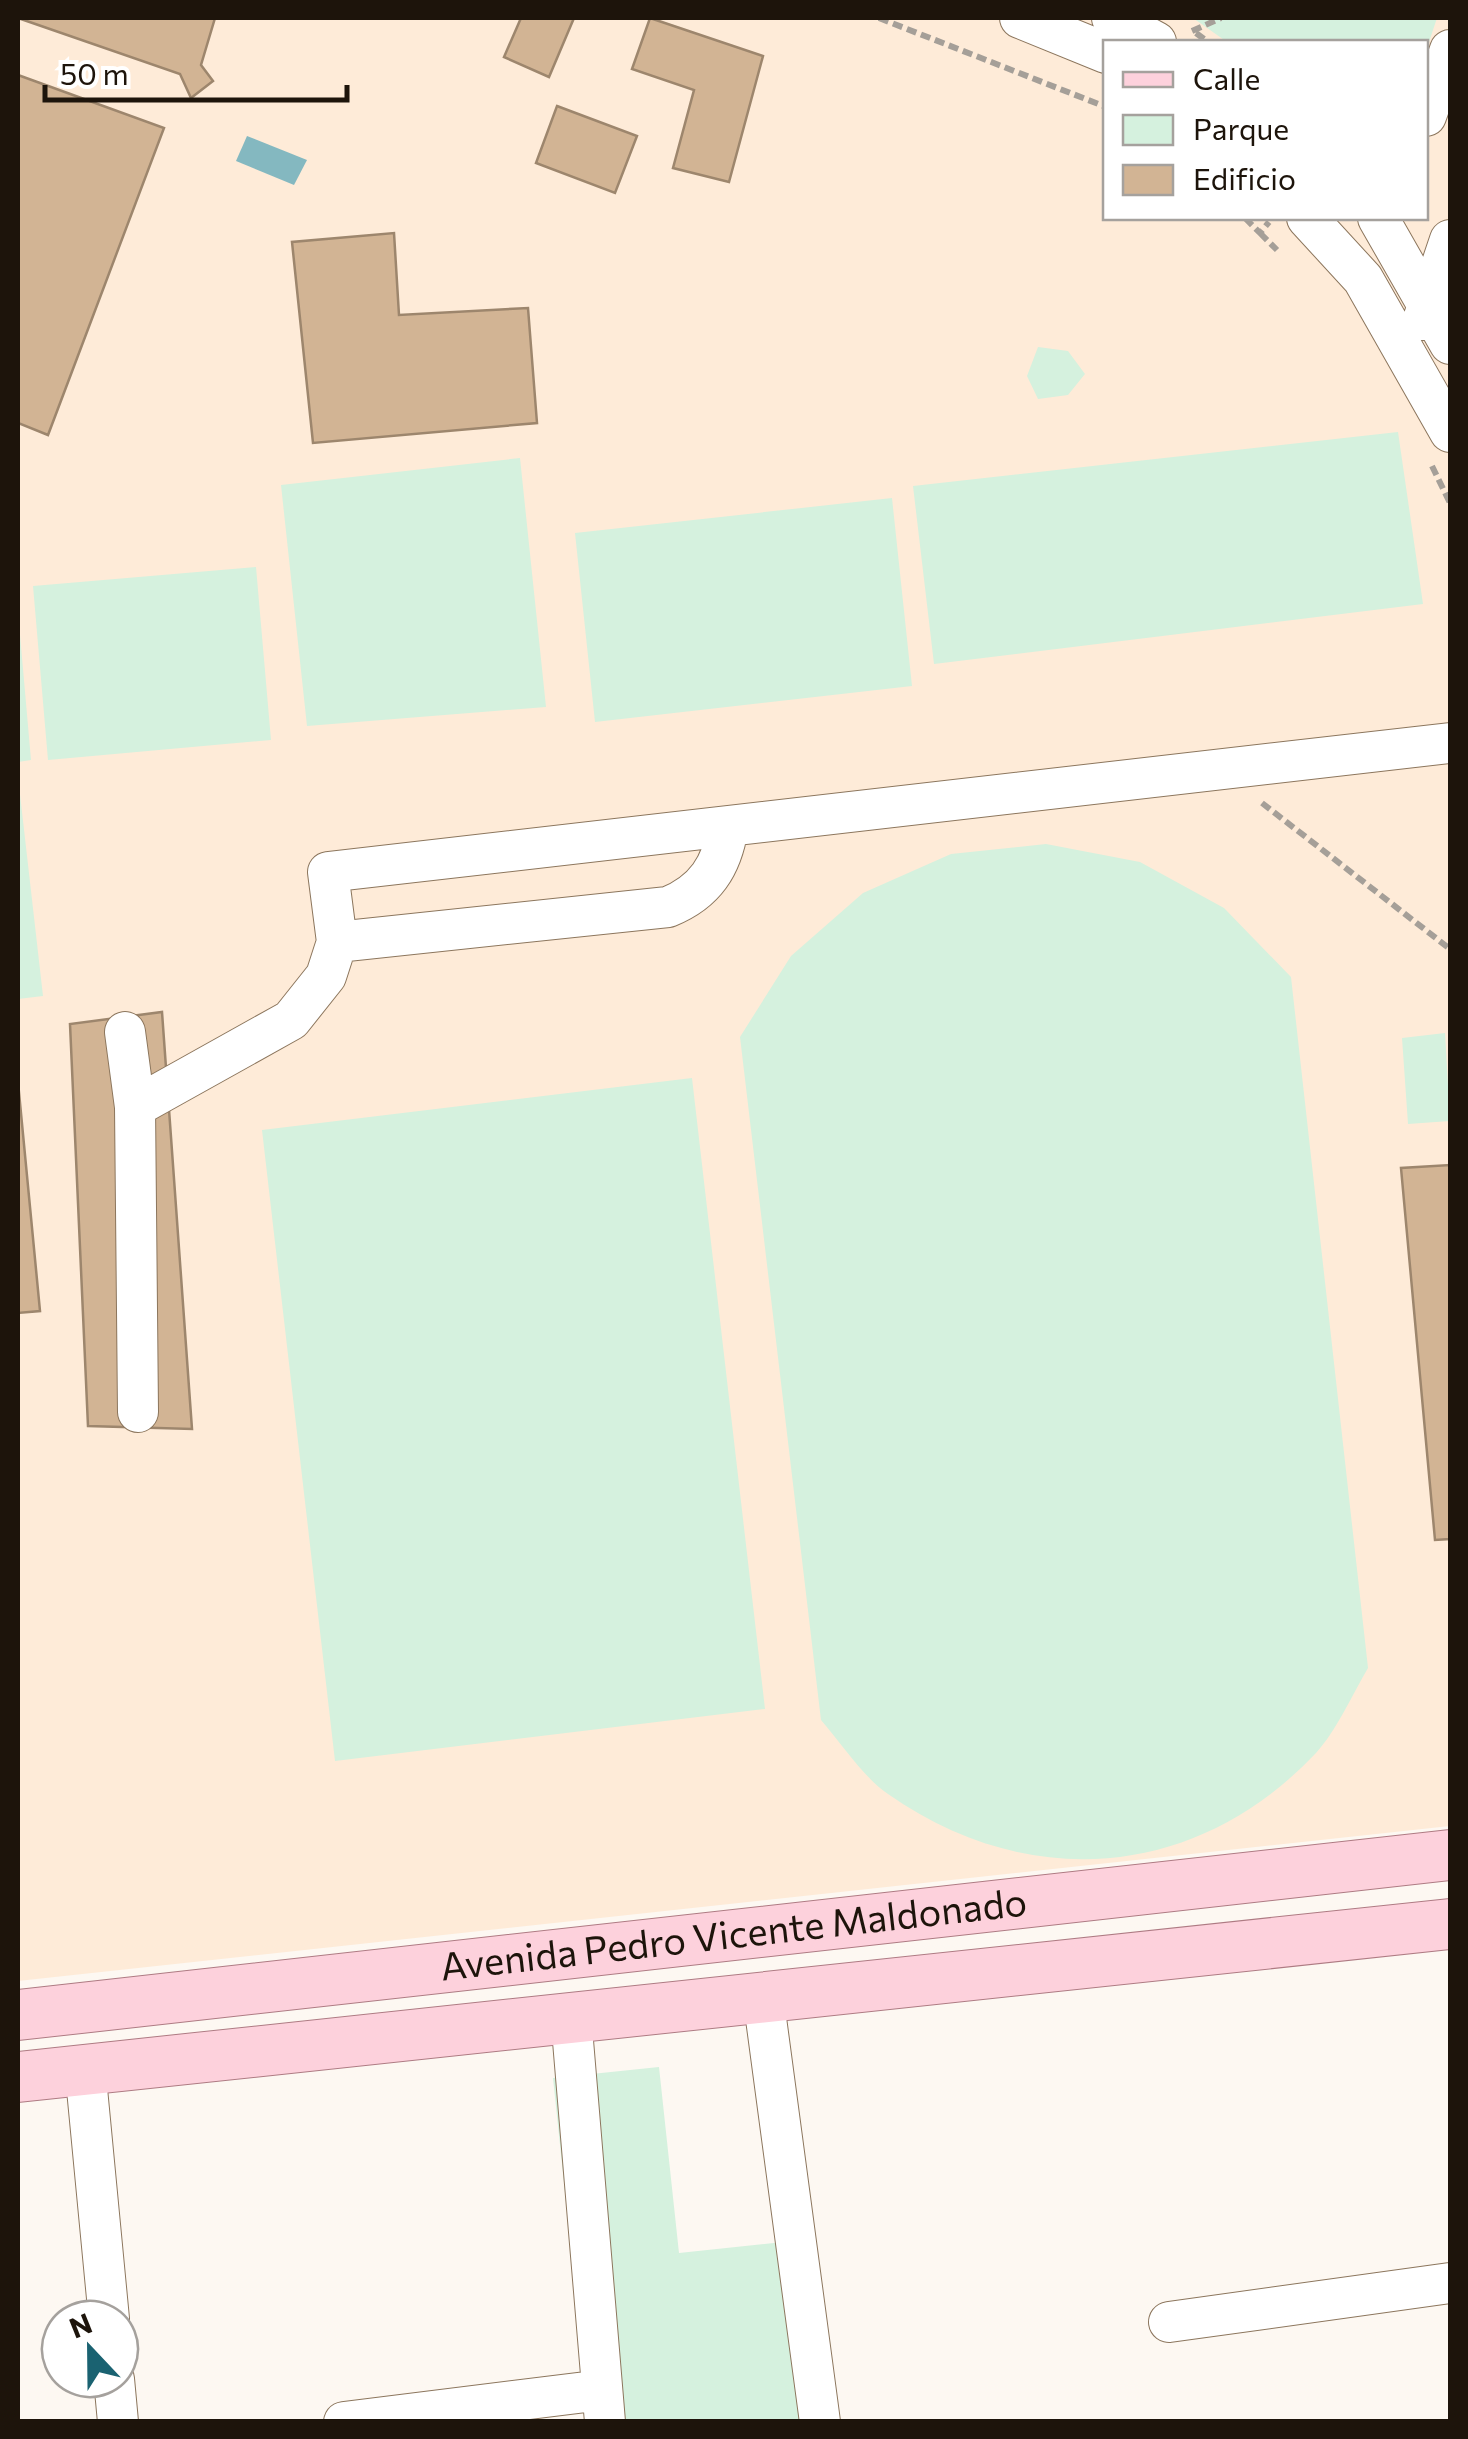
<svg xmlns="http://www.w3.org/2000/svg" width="1468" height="2439" viewBox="0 0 1468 2439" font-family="Commissioner,sans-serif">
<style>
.built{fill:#feebd8;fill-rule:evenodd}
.green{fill:#d5f1de}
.water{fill:#84b8c0}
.building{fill:#d2b494;stroke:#9d866d;stroke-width:2.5}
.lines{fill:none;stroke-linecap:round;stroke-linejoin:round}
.minor-casing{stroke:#8c765d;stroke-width:42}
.major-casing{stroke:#ae7b83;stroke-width:52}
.path{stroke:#a59f98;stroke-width:6;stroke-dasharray:10 5;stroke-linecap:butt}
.minor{stroke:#fff;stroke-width:40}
.major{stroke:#fdd1dc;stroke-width:50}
.labels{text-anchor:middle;stroke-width:9;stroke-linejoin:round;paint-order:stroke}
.street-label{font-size:38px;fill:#1d140b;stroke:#fff}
</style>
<rect width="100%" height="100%" fill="#fdf8f2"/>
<path class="built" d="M 18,18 L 1450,18 L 1450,1826 L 18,1981 ZM 1106,42 L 1426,42 L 1426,218 L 1106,218 Z"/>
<path class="green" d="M 1193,18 L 1437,18 L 1426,51 L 1426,42 L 1227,42 Z
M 1038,347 L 1068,351 L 1085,374 L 1068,395 L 1038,399 L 1027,376 Z
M 1398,432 L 1423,604 L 934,664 L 913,486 Z
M 520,458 L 546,707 L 307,726 L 281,485 Z
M 892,498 L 912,686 L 595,722 L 575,533 Z
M 256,567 L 271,740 L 48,760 L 33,586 Z
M 18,612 L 31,760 L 18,762 Z
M 18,777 L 43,996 L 18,999 Z
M 1046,844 L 1140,862 L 1224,908 L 1291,977 L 1368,1668 C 1352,1695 1337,1730 1316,1753 C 1197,1879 1029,1893 888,1794 C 863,1777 842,1744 821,1720 L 740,1037 L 791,956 L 863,893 L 951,854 Z
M 1445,1033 L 1450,1121 L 1408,1124 L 1402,1038 Z
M 692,1078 L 765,1709 L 335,1761 L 262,1130 Z
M 659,2067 L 679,2253 L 793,2241 L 816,2421 L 589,2421 L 553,2078 Z"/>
<path class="water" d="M 247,136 L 307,160 L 294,185 L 236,161 Z"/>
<path class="building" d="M 18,18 L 215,18 L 201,65 L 213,81 L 191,98 L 180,74 Z
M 521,18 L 574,18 L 549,77 L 504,57 Z
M 650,18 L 763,56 L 729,182 L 673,168 L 694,90 L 632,69 Z
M 18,75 L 164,128 L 48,435 L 18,423 Z
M 557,106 L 637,136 L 615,193 L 536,163 Z
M 394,233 L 399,315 L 528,308 L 537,423 L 313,443 L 292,242 Z
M 162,1012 L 192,1429 L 88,1426 L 70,1024 Z
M 18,1082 L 40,1311 L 18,1313 Z
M 1450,1165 L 1450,1539 L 1435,1540 L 1401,1168 Z"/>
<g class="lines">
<g class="minor-casing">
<path id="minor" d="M 1020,18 L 1106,53
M 1112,18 L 1156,42
M 1426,116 L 1450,50
M 1307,218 L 1363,279 L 1450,432
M 1378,218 L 1450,344
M 1423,320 L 1450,240
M 728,827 C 722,866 705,892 668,907 L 337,942 L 328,872 L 1450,743
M 125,1032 L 135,1107 L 138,1412
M 135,1107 L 291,1020 L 326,976 L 337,942
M 763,1996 L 820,2422
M 571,2017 L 605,2422
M 85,2068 L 109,2319
M 1169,2322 L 1450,2283
M 114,2379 L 118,2422
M 344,2422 L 602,2390"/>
</g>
<g class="major-casing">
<g id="major">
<path id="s1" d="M 18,2015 L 1450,1855"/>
<path d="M 18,2077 L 1450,1924"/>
</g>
</g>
<path class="path" d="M 879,18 L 1106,107
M 1192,31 L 1221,18
M 1196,33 L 1208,42
M 1245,218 L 1260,233 L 1269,222
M 1260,233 L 1277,250
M 1432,466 L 1450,503
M 1262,803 L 1450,949"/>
<use href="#minor" class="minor"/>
<use href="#major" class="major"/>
</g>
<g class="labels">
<g class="street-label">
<text dy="13" stroke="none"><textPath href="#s1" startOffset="720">Avenida Pedro Vicente Maldonado</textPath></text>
</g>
</g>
<rect width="1468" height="2439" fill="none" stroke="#1d140b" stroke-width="40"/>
<rect x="1103" y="40" width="325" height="180" fill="#ffffff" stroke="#a5a19d" stroke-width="2.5"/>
<rect x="1123" y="72" width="50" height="15" fill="#fdd1dc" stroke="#a5a19d" stroke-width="2.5"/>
<text x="1193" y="90" font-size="30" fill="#1d140b">Calle</text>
<rect x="1123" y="115" width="50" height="30" fill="#d5f1de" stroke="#a5a19d" stroke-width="2.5"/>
<text x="1193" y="140" font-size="30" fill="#1d140b">Parque</text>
<rect x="1123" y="165" width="50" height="30" fill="#d2b494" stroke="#a5a19d" stroke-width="2.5"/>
<text x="1193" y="190" font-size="30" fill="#1d140b">Edificio</text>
<g transform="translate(90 2349) rotate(338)"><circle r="48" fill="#ffffff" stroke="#a5a19d" stroke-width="2.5"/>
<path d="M0-8L18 38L0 25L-18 38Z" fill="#1a6271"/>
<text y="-15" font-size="28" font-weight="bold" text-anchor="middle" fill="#1d140b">N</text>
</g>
<path d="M45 85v15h302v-15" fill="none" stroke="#1d140b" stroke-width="5"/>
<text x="60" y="85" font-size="30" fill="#1d140b" stroke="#ffffff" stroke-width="8" paint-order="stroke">50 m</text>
</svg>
